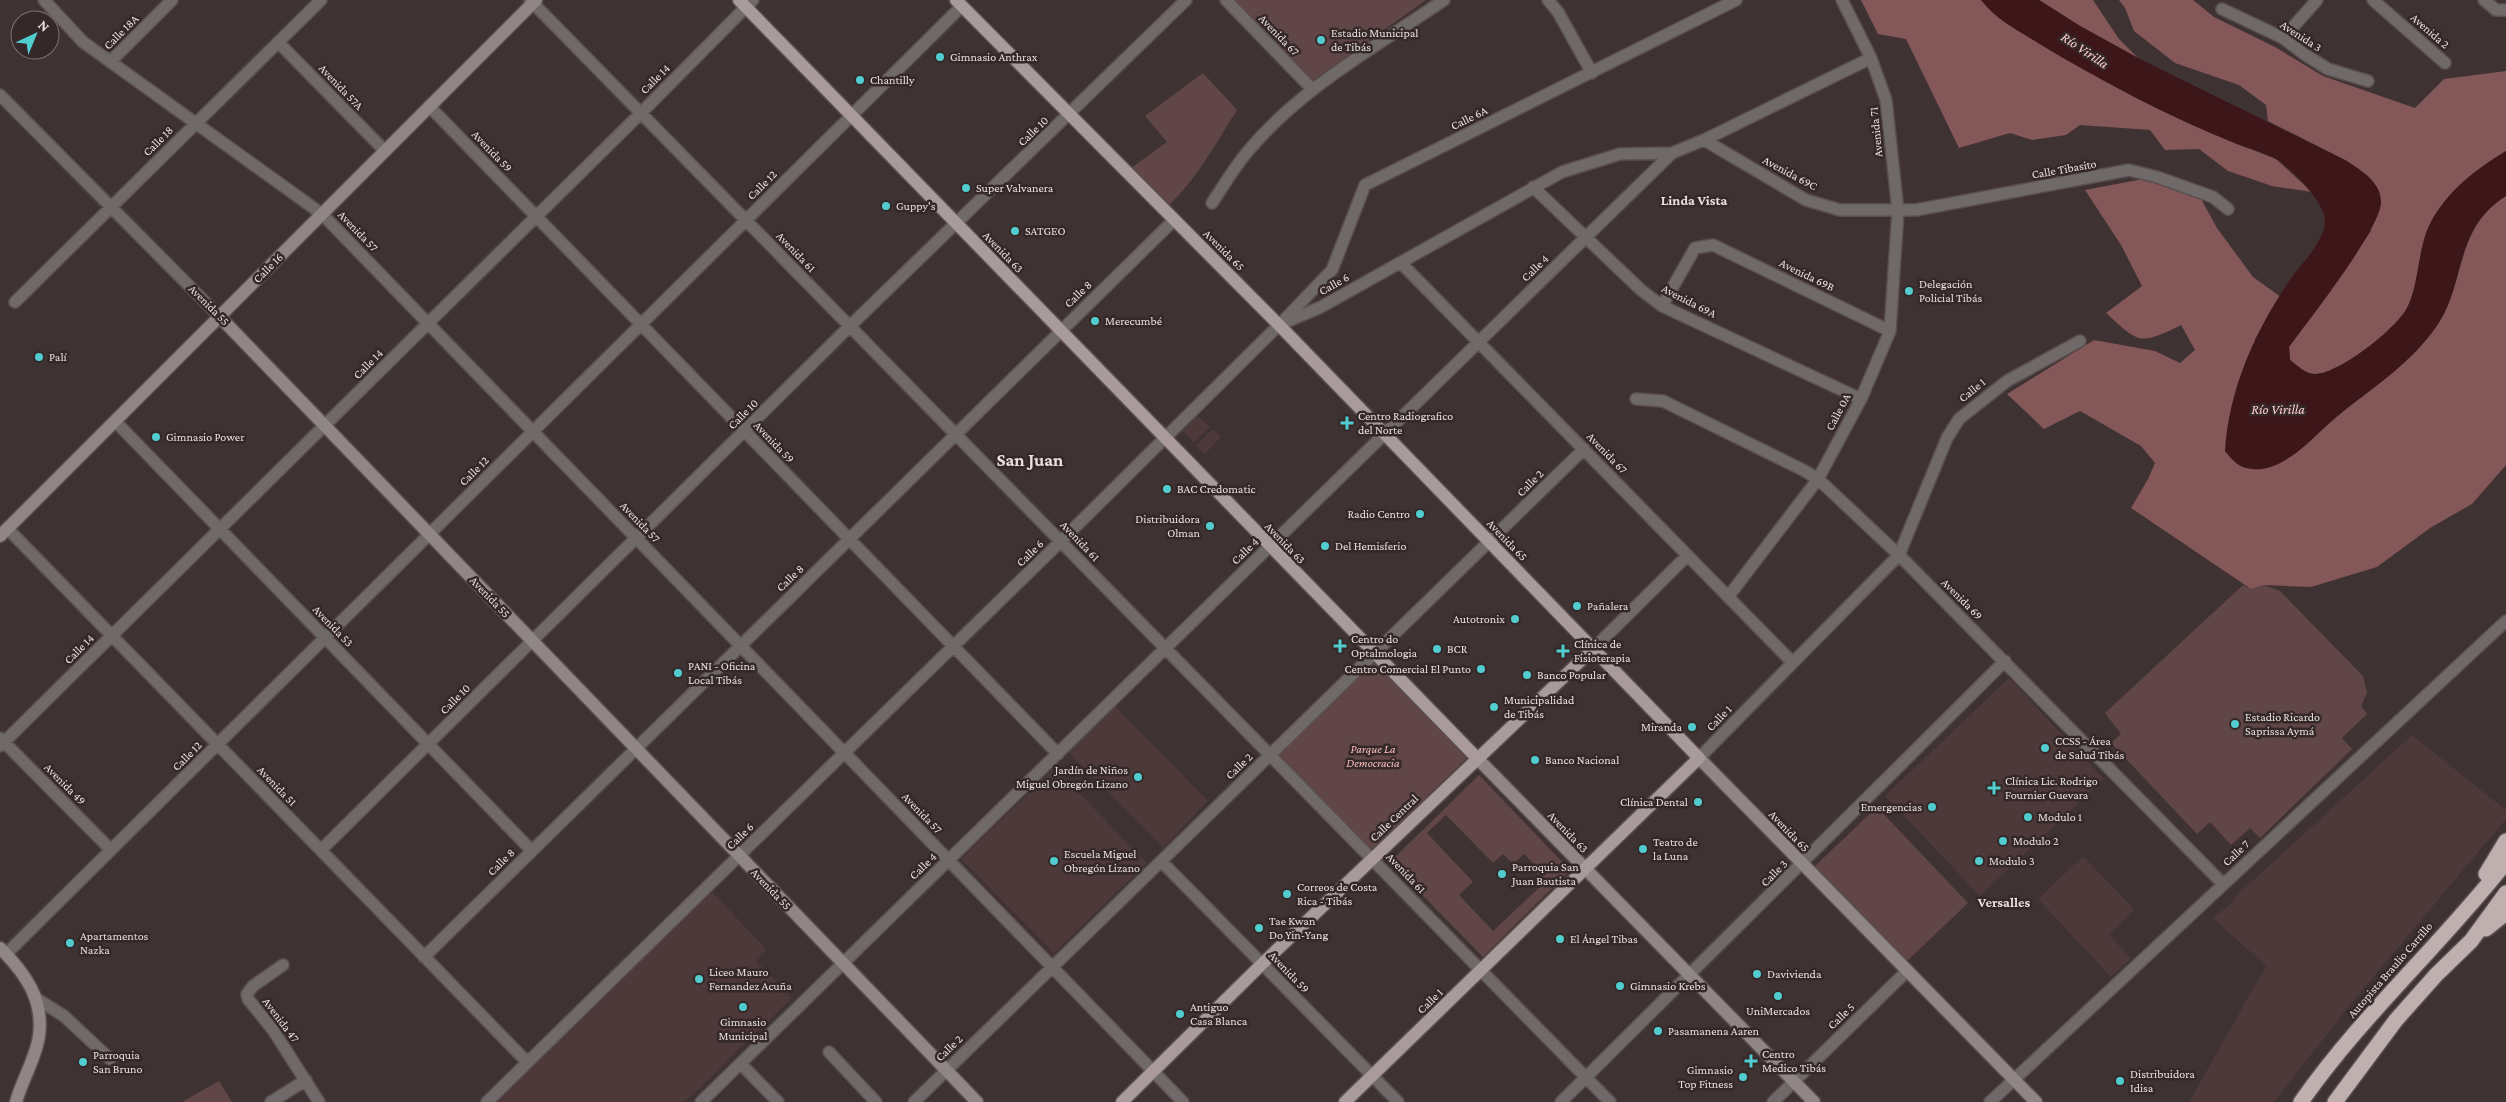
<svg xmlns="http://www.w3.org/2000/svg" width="2506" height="1102" viewBox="0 0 2506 1102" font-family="'Crimson Pro',serif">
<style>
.built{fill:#4d3939}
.green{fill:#614647;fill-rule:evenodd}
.forest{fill:#845758}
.water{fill:#3d161a}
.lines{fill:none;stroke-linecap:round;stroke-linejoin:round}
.street-casing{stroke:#5a4e4e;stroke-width:14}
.secondary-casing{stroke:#5a4e4e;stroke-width:15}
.primary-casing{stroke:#5a4e4e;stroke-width:15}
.highway-casing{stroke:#5a4e4e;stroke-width:18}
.street{stroke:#706969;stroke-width:11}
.secondary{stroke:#918686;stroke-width:12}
.primary{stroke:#a99b9b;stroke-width:12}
.highway{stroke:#c0afaf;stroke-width:15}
.poi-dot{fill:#52cdcf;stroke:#352828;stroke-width:2}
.labels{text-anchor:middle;stroke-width:5;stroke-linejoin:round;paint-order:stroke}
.street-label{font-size:12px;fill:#e8dfdf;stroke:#352828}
.poi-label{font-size:12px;fill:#e8dfdf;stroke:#352828;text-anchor:start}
.park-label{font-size:12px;font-style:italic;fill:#fbbdbe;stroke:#352828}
.water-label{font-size:14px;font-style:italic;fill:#fececf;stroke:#352828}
.neighbourhood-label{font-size:14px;font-weight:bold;fill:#e8dfdf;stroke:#352828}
.district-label{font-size:18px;font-weight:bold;fill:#e8dfdf;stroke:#352828}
</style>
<rect width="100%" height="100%" fill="#3f3232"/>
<path class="built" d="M 1198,416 L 1210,427 L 1194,442 L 1182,431 Z
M 1213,429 L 1221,437 L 1205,454 L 1196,446 Z
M 2009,678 L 2104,779 L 1980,896 L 1885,796 Z
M 1115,706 L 1208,801 L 1163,848 L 1068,752 Z
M 2412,735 L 2506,810 L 2506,819 L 2349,1006 L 2274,1102 L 2189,1102 L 2266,966 L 2213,918 L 2232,903 L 2237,895 Z
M 1055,768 L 1147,863 L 1054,953 L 961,859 Z
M 2083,856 L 2135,910 L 2109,935 L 2131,958 L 2111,977 L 2038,899 Z
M 712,892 L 767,950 L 756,961 L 792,998 L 685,1102 L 497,1102 Z"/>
<path class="green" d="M 1234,0 L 1426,0 L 1312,81 Z
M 1203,73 L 1237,110 C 1216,143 1197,179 1168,206 L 1131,168 L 1167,142 L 1145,116 Z
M 2243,585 L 2251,589 L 2264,585 L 2280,591 L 2363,676 L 2367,693 L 2361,706 L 2367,714 L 2342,738 L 2352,749 L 2260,838 L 2250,828 L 2231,845 L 2210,822 L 2197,834 L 2111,743 L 2121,734 L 2105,713 Z
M 1375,659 L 1468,757 L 1367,854 L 1274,759 Z
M 1479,775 L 1570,870 L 1483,957 L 1390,862 ZM 1446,815 L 1493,863 L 1503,854 L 1513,864 L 1524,854 L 1534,864 L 1532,867 L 1545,882 L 1493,931 L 1459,895 L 1473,882 L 1427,833 Z
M 1877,807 L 1968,903 L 1905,963 L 1814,867 Z
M 219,1081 L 232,1102 L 182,1102 Z"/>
<path class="forest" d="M 1861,0 L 1981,0 L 2032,39 L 2067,60 L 2140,98 L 2227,140 L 2276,159 L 2312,192 L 2272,186 L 2228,171 L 2199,149 L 2165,150 L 2150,130 L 2080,125 L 2066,135 L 2032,140 L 2010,133 L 1959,148 L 1906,39 L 1878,34 Z
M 2039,0 L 2093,0 L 2119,39 L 2138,58 L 2080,26 Z
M 2119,0 L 2193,0 L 2214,17 L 2275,47 L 2323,76 L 2415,108 L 2444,79 L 2506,71 L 2506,151 C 2477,169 2446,192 2430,224 C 2418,247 2419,286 2407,308 C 2396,329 2340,373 2316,374 C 2305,374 2298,366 2290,360 L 2289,347 L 2371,231 L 2347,161 L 2268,121 L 2266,105 L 2239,85 L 2175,63 L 2134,31 L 2125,8 Z
M 2143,179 L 2201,199 L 2217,228 L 2253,277 L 2281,297 L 2255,339 L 2295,454 C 2309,441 2323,428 2338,416 C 2373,387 2412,363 2438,324 C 2466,281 2455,228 2506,196 L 2506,465 L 2472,504 L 2430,528 L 2377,567 L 2311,587 L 2264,585 L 2251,589 L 2131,508 L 2148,479 L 2155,463 L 2141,446 L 2080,411 L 2044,429 L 2007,394 L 2094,340 L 2155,351 L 2180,363 L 2195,350 L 2181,325 C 2139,346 2139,343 2106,313 L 2142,286 L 2121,245 L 2085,190 Z"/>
<path class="water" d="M 1981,0 L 2039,0 L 2080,26 L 2138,58 L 2347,161 C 2362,171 2382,183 2381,203 C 2379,231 2309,320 2289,347 L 2290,360 C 2298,366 2305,374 2316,374 C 2340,373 2396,329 2407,308 C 2419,286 2418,247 2430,224 C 2446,192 2476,169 2506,151 L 2506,196 C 2453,229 2466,282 2438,324 C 2411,364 2373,387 2337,416 C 2315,435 2284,473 2252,469 C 2239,468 2233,461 2225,451 C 2229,388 2256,329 2292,277 C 2303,262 2330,236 2324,215 C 2319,197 2292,169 2276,159 C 2264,152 2249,149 2237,144 C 2169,117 2101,81 2038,43 C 2019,31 1995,19 1981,0 Z"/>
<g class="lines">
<g class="street-casing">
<path id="street" d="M 44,0 L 83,42 L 322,214 L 1183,1102
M 530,0 L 1610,1102
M 1226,0 L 1312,89
M 1548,0 L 1558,12 L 1592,73
M 2373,0 L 2445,63
M 2484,0 L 2496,10 L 2506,10
M 2222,9 L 2283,38 L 2304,54 L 2328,69 L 2368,81
M 2283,38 L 2317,0
M 278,42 L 385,151
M 111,61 L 172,0
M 0,95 L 219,316
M 429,106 L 1058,754
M 1704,140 L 1806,200 L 1840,210 L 1916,210 L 2129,170 L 2157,177 L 2213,197 L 2228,209
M 1533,187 L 1641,290 L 1662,306 L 1861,399
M 1212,203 C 1224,185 1235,166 1249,150 C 1302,87 1377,46 1444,0
M 1401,263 L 1792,662
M 15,302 L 321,0
M 1662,306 L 1695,248 L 1713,245 L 1890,331
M 1285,319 L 1332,270 L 1365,185 L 1736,0
M 1636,399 L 1663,401 L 1803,470 L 1818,479 L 1899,555 L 2223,884
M 115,421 L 532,851
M 7,528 L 527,1062
M 1728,597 L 1818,479 L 1861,399 L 1890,331 L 1898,211 L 1886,100 L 1871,58 L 1842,0
M 1593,649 L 1687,556
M 0,738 L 111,850
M 0,746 L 641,113 L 753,0
M 1699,758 L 1899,555 L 1947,438 L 1959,419 L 2007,381 L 2080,341
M 321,850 L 850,326 L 1186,0
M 1161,861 L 1398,1102
M 6,954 L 962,6
M 424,957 L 1174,220
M 283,965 L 253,986 L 247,994 L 248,999 L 273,1030 L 319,1102
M 37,999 L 64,1016 L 110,1059
M 829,1052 L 876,1102
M 741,1064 L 778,1102
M 271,1102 L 306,1080
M 487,1102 L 1061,541 L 1279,325 L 1321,307 L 1562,172 L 1620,154 L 1672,153
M 701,1102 L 1672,153 L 1704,140 L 1871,58
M 914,1102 L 1584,449
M 1561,1102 L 2005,661
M 1773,1102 L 1907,971
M 1990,1102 L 2506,621"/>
</g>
<g class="secondary-casing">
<path id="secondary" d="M 219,316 L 977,1102
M 0,536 L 536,0
M 1476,757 L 1814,1102
M 1699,758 L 2036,1102
M 0,948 C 25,973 44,999 39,1036 C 36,1058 22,1080 16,1102"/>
</g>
<g class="primary-casing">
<path id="primary" d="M 739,0 L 1476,757
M 956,0 L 1279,325 L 1699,758 L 1345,1102
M 1122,1102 L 1262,964 L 1593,649"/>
</g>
<g class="highway-casing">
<path id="highway" d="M 2486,874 L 2506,841
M 2486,929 L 2506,913
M 2301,1102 C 2362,1015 2441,945 2506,862
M 2335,1102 L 2396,1020 L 2436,975 L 2471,941 L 2506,893"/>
</g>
<use href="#street" class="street"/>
<use href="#secondary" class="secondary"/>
<use href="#primary" class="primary"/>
<use href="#highway" class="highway"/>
</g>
<g class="poi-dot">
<circle cx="1321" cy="40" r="5"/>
<circle cx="940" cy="57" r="5"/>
<circle cx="860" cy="80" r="5"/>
<circle cx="966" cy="188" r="5"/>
<circle cx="886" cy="206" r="5"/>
<circle cx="1015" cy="231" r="5"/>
<circle cx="1909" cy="291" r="5"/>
<circle cx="1095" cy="321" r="5"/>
<circle cx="39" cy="357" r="5"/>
<path d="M1344.5 415.5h5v5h5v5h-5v5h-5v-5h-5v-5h5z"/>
<circle cx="156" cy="437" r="5"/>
<circle cx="1167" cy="489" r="5"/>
<circle cx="1420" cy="514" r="5"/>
<circle cx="1210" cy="526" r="5"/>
<circle cx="1325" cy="546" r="5"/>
<circle cx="1577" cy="606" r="5"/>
<circle cx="1515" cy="619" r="5"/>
<path d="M1337.5 638.5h5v5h5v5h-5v5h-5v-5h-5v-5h5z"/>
<circle cx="1437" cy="649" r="5"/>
<path d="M1560.5 643.5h5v5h5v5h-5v5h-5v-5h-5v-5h5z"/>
<circle cx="1481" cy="669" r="5"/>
<circle cx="678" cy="673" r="5"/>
<circle cx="1527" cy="675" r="5"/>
<circle cx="1494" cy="707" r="5"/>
<circle cx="2235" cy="724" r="5"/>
<circle cx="1692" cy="727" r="5"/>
<circle cx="2045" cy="748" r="5"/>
<circle cx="1535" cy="760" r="5"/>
<circle cx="1138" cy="777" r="5"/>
<path d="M1991.5 780.5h5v5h5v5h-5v5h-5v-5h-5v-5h5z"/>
<circle cx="1698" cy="802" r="5"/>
<circle cx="1932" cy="807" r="5"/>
<circle cx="2028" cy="817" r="5"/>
<circle cx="2003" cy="841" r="5"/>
<circle cx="1643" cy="849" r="5"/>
<circle cx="1054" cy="861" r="5"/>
<circle cx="1979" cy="861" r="5"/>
<circle cx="1502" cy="874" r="5"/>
<circle cx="1287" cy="894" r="5"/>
<circle cx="1259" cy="928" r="5"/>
<circle cx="1560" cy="939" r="5"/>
<circle cx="70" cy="943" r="5"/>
<circle cx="1757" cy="974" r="5"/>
<circle cx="699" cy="979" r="5"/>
<circle cx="1620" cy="986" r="5"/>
<circle cx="1778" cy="996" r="5"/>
<circle cx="743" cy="1007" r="5"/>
<circle cx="1180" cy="1014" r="5"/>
<circle cx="1658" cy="1031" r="5"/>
<path d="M1748.5 1053.5h5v5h5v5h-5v5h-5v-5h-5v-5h5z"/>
<circle cx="83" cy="1062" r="5"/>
<circle cx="1743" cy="1077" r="5"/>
<circle cx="2120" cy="1081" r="5"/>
</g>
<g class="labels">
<g class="street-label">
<text transform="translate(2430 31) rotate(41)" y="4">Avenida 2</text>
<text transform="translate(121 32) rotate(-45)" y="4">Calle 18A</text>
<text transform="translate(1279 35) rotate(46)" y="4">Avenida 67</text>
<text transform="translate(2301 36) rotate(33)" y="4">Avenida 3</text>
<text transform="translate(655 79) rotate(-45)" y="4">Calle 14</text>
<text transform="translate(341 87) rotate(46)" y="4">Avenida 57A</text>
<text transform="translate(1469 118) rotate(-26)" y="4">Calle 6A</text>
<text transform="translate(1033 131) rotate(-44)" y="4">Calle 10</text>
<text transform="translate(1876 132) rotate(-96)" y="4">Avenida 71</text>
<text transform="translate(158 141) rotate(-45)" y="4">Calle 18</text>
<text transform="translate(492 151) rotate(46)" y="4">Avenida 59</text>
<text transform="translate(2064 169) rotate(-10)" y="4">Calle Tibasito</text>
<text transform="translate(1790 173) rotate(28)" y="4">Avenida 69C</text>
<text transform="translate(762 185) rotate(-45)" y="4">Calle 12</text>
<text transform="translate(358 231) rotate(46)" y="4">Avenida 57</text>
<text transform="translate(1224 250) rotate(45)" y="4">Avenida 65</text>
<text transform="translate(796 252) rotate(46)" y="4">Avenida 61</text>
<text transform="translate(1003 252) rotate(46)" y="4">Avenida 63</text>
<text transform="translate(268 268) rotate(-45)" y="4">Calle 16</text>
<text transform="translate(1535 268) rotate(-44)" y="4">Calle 4</text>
<text transform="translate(1807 275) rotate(26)" y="4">Avenida 69B</text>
<text transform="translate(1334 284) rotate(-29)" y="4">Calle 6</text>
<text transform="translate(1078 294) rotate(-44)" y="4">Calle 8</text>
<text transform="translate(1689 301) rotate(27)" y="4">Avenida 69A</text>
<text transform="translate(209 305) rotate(45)" y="4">Avenida 55</text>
<text transform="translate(368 364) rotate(-45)" y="4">Calle 14</text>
<text transform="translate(1972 390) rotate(-39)" y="4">Calle 1</text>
<text transform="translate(1838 412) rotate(-62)" y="4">Calle 0A</text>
<text transform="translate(743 414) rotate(-45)" y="4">Calle 10</text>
<text transform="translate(774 442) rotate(46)" y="4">Avenida 59</text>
<text transform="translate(1607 453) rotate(46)" y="4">Avenida 67</text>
<text transform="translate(474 471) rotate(-45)" y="4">Calle 12</text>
<text transform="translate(1530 483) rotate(-45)" y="4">Calle 2</text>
<text transform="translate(640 522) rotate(46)" y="4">Avenida 57</text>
<text transform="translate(1507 540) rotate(46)" y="4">Avenida 65</text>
<text transform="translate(1080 541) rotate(46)" y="4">Avenida 61</text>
<text transform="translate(1285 543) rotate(46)" y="4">Avenida 63</text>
<text transform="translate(1245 551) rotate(-44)" y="4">Calle 4</text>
<text transform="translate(1030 553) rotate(-44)" y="4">Calle 6</text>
<text transform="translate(790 578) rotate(-44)" y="4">Calle 8</text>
<text transform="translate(490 597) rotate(46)" y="4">Avenida 55</text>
<text transform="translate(1962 599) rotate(45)" y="4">Avenida 69</text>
<text transform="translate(333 626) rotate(46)" y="4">Avenida 53</text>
<text transform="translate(79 649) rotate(-45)" y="4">Calle 14</text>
<text transform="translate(455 699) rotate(-45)" y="4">Calle 10</text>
<text transform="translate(1719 718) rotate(-46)" y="4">Calle 1</text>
<text transform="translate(187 756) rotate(-45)" y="4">Calle 12</text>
<text transform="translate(1239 766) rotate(-44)" y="4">Calle 2</text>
<text transform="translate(65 784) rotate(45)" y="4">Avenida 49</text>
<text transform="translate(277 786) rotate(46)" y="4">Avenida 51</text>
<text transform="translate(922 813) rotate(46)" y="4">Avenida 57</text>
<text transform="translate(1394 818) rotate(-44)" y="4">Calle Central</text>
<text transform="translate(1789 831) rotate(46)" y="4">Avenida 65</text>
<text transform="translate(1568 832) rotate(46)" y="4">Avenida 63</text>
<text transform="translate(740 836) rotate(-44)" y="4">Calle 6</text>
<text transform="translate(2236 853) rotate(-43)" y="4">Calle 7</text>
<text transform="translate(501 862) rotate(-45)" y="4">Calle 8</text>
<text transform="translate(923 866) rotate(-44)" y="4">Calle 4</text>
<text transform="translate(1406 873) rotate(46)" y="4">Avenida 61</text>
<text transform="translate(1774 873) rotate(-45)" y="4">Calle 3</text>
<text transform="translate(771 889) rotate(46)" y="4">Avenida 55</text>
<text transform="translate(2390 970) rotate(-49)" y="4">Autopista Braulio Carrillo</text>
<text transform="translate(1289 972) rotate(46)" y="4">Avenida 59</text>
<text transform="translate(1430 1001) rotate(-44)" y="4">Calle 1</text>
<text transform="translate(1841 1016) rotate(-44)" y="4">Calle 5</text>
<text transform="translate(281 1020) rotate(53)" y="4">Avenida 47</text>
<text transform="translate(949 1048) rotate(-44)" y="4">Calle 2</text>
</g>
<g class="poi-label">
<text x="1331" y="37">Estadio Municipal<tspan x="1331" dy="14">de Tibás</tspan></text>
<text x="950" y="61">Gimnasio Anthrax</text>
<text x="870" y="84">Chantilly</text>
<text x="976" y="192">Super Valvanera</text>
<text x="896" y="210">Guppy's</text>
<text x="1025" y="235">SATGEO</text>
<text x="1919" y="288">Delegación<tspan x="1919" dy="14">Policial Tibás</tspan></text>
<text x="1105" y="325">Merecumbé</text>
<text x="49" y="361">Palí</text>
<text x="1358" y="420">Centro Radiografico<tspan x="1358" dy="14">del Norte</tspan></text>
<text x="166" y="441">Gimnasio Power</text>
<text x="1177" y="493">BAC Credomatic</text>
<text x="1410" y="518" text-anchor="end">Radio Centro</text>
<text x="1200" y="523" text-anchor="end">Distribuidora<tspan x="1200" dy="14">Olman</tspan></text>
<text x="1335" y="550">Del Hemisferio</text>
<text x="1587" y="610">Pañalera</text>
<text x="1505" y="623" text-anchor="end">Autotronix</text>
<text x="1351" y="643">Centro do<tspan x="1351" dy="14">Optalmologia</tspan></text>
<text x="1574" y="648">Clínica de<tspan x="1574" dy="14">Fisioterapia</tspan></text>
<text x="1447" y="653">BCR</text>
<text x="688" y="670">PANI - Oficina<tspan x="688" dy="14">Local Tibás</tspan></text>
<text x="1471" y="673" text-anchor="end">Centro Comercial El Punto</text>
<text x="1537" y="679">Banco Popular</text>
<text x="1504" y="704">Municipalidad<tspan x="1504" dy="14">de Tibás</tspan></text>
<text x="2245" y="721">Estadio Ricardo<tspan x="2245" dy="14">Saprissa Aymá</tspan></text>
<text x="1682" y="731" text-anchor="end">Miranda</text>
<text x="2055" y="745">CCSS - Área<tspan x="2055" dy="14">de Salud Tibás</tspan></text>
<text x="1545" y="764">Banco Nacional</text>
<text x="1128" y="774" text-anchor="end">Jardín de Niños<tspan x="1128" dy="14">Miguel Obregón Lizano</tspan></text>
<text x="2005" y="785">Clínica Lic. Rodrigo<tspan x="2005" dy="14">Fournier Guevara</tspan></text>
<text x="1688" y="806" text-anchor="end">Clínica Dental</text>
<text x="1922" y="811" text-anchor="end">Emergencias</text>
<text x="2038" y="821">Modulo 1</text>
<text x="2013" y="845">Modulo 2</text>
<text x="1653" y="846">Teatro de<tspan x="1653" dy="14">la Luna</tspan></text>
<text x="1064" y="858">Escuela Miguel<tspan x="1064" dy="14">Obregón Lizano</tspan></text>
<text x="1989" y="865">Modulo 3</text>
<text x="1512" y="871">Parroquia San<tspan x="1512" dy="14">Juan Bautista</tspan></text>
<text x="1297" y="891">Correos de Costa<tspan x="1297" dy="14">Rica - Tibás</tspan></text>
<text x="1269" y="925">Tae Kwan<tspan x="1269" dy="14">Do Yin-Yang</tspan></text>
<text x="80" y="940">Apartamentos<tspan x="80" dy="14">Nazka</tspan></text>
<text x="1570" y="943">El Ángel Tibas</text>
<text x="709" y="976">Liceo Mauro<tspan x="709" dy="14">Fernandez Acuña</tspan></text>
<text x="1767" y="978">Davivienda</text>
<text x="1630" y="990">Gimnasio Krebs</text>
<text x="1190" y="1011">Antiguo<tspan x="1190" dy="14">Casa Blanca</tspan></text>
<text x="1778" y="1015" text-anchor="middle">UniMercados</text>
<text x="743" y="1026" text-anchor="middle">Gimnasio<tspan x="743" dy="14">Municipal</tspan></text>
<text x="1668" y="1035">Pasamanena Aaren</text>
<text x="1762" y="1058">Centro<tspan x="1762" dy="14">Medico Tibás</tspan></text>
<text x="93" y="1059">Parroquia<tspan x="93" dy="14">San Bruno</tspan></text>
<text x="1733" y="1074" text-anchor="end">Gimnasio<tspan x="1733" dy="14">Top Fitness</tspan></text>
<text x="2130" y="1078">Distribuidora<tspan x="2130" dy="14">Idisa</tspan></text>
</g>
<g class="park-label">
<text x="1373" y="753">Parque La<tspan x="1373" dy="14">Democracia</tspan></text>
</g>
<g class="water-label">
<text transform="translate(2085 50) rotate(34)" y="5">Río Virilla</text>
<text x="2278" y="414">Río Virilla</text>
</g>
<g class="neighbourhood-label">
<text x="1694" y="205">Linda Vista</text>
<text x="2004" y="907">Versalles</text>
</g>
<g class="district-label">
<text x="1030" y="466">San Juan</text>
</g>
</g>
<g transform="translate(35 35) rotate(44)"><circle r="24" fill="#352828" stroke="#7d7171"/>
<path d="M0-4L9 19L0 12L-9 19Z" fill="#52cdcf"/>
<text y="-8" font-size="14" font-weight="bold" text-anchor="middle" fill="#e8dfdf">N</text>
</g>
</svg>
